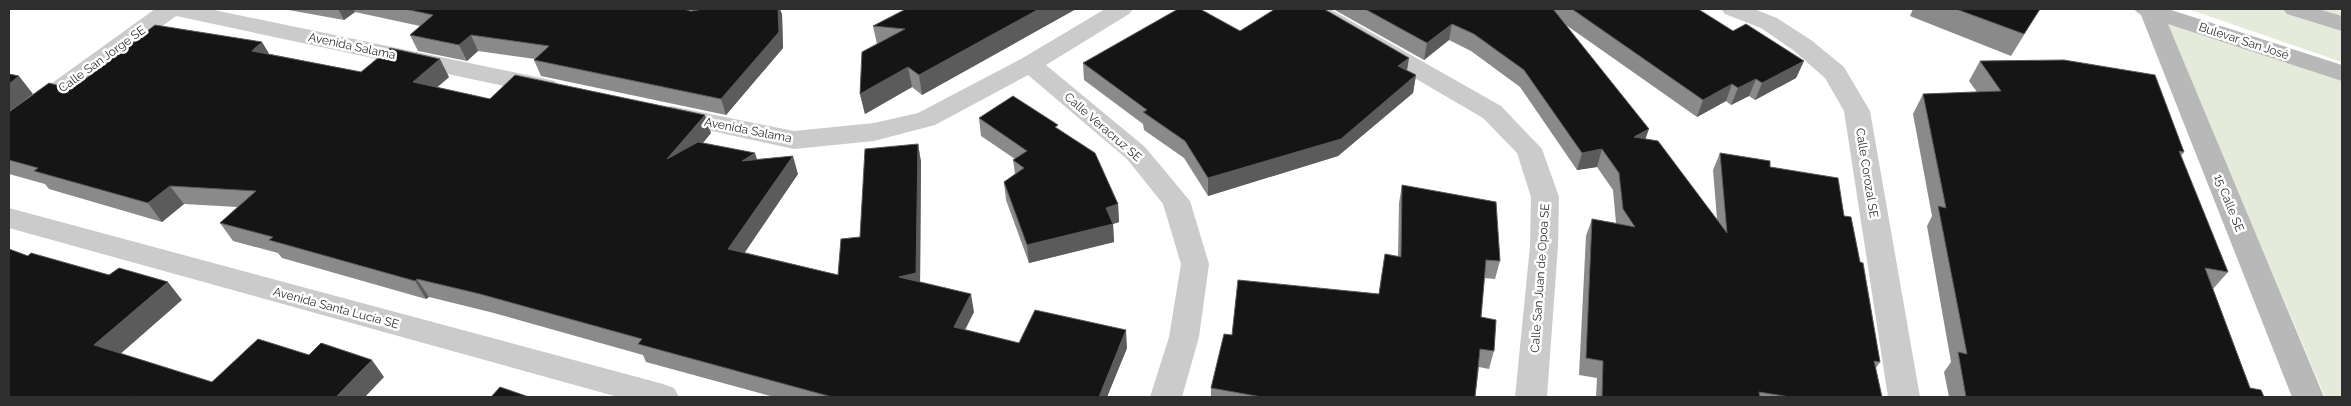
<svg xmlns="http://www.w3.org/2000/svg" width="2351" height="406" viewBox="0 0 2351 406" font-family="Raleway,sans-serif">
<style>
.green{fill:#e4ebdb}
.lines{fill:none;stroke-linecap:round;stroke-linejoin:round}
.street{fill:#cbcbcb;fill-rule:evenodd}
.secondary{fill:#b8b8b8;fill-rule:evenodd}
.wall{fill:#8a8a8a}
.shaded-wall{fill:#5b5b5b}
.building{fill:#151515;stroke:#5b5b5b}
.labels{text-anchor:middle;stroke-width:5;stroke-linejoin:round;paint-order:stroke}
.street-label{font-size:12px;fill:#2e2e2e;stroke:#fff}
</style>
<rect width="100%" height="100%" fill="#fff"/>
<path class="green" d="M 2160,9 L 2342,67 L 2342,397 L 2325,397 Z
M 2188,9 L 2334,9 L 2342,11 L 2342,62 Z"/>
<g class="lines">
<path class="street" d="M 155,9 L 209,9 L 546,79 L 555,81 L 559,87 L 555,93 L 546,95 L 176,16 L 18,132 L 9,135 L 9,114 Z
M 1105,9 L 1133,9 L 1129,14 L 1046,65 L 1145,147 L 1190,201 L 1209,264 L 1199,337 L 1182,397 L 1150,397 L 1169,337 L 1181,264 L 1163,204 L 1127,159 L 1028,75 L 935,125 L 874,141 L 794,149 L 671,122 L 662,120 L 658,114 L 662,108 L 671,106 L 794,131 L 874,123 L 918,113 L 1021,59 Z
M 1301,9 L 1330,9 L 1501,106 L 1542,149 L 1559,197 L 1558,246 L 1547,397 L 1515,397 L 1530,246 L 1531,197 L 1517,153 L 1483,118 L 1305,14 Z
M 1721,9 L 1754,9 L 1777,18 L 1811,40 L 1844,67 L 1870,111 L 1920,397 L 1888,397 L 1844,111 L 1825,78 L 1793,50 L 1761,28 L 1725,14 Z
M 9,208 L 663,384 L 674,388 L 679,397 L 618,397 L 9,228 Z"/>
<path class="secondary" d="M 2133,9 L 2168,9 L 2342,65 L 2342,81 L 2168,24 L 2324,397 L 2292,397 L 2141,15 Z
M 2283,9 L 2318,9 L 2342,16 L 2342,31 L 2287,14 Z"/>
</g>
<path class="wall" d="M 283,9 L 683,9 L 691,11 L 782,14 L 783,48 L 726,115 L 541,76 L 534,60 L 535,59 L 478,51 L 467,61 L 418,51 L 410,35 L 420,26 L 355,12 L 344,20 Z
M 1076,9 L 922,95 L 912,87 L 865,114 L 860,94 L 877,44 L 873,26 Z
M 1333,9 L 1698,9 L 1733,31 L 1804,61 L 1796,78 L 1755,100 L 1749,96 L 1731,105 L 1726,101 L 1697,117 L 1566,25 L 1646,139 L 1717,219 L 1713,170 L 1720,153 L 1770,167 L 1844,216 L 1880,362 L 1876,368 L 1882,397 L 1596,397 L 1597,378 L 1579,375 L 1586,236 L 1592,219 L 1616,223 L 1613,190 L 1597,167 L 1577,170 L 1520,87 L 1471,51 L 1449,40 L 1424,60 Z
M 1913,9 L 2040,9 L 2011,56 L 1910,16 Z
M 1240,31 L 1409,58 L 1407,70 L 1416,75 L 1413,93 L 1338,156 L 1208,196 L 1184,158 L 1144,130 L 1143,124 L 1084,80 L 1083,63 Z
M 270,54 L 361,72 L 449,77 L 437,87 L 490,99 L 711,133 L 703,143 L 757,159 L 798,174 L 744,252 L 838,275 L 860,237 L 918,144 L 921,162 L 920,282 L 974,312 L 965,330 L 1019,343 L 1127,348 L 1107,397 L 774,397 L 646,362 L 643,355 L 490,312 L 429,297 L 426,299 L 282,258 L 278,253 L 233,241 L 220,223 L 237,207 L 184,204 L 162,222 L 49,189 L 45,184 L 9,174 L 9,112 L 64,87 L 80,83 Z
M 1980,61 L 2184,152 L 2181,156 L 2228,272 L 2213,289 L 2250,388 L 2264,397 L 1949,397 L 1944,372 L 1951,362 L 1927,226 L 1932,216 L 1913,114 L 1923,94 L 1977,92 L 1969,81 Z
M 979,118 L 1059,129 L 1118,204 L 1119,222 L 1113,224 L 1114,242 L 1029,263 L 1006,200 L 1004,182 L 1015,174 L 1013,160 L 1015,159 L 981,136 Z
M 1402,185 L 1500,261 L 1495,279 L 1484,278 L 1481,317 L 1494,351 L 1489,369 L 1479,367 L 1475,397 L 1211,397 L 1211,388 L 1232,335 L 1379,294 L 1398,256 L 1399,203 Z"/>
<path class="shaded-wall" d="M 338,9 L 353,9 L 355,12 L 344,20 Z
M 778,9 L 780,9 L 782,14 L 783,48 L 726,115 L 721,99 Z
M 1039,9 L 1076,9 L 922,95 L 919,75 Z
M 1452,24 L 1449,40 L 1424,60 L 1427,43 Z
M 471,35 L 478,51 L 467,61 L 459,45 Z
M 262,42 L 273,60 L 252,51 Z
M 1409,58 L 1406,75 L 1398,66 Z
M 440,59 L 449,77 L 423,100 L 413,82 Z
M 1804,61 L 1796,78 L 1755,100 L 1762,83 Z
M 908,67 L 912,87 L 865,114 L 860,94 Z
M 1416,75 L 1413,93 L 1338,156 L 1208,196 L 1208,178 Z
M 19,76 L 33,94 L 9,112 L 9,84 Z
M 1756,79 L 1749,96 L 1731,105 L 1738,88 Z
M 1732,84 L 1726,101 L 1697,117 L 1703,100 Z
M 705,115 L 711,133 L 674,177 L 667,159 Z
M 1649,129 L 1643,146 L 1634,137 Z
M 918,144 L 921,162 L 920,291 L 899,277 Z
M 1602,149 L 1597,167 L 1577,170 L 1582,153 Z
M 755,153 L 761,171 L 742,161 Z
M 793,156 L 798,174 L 735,267 L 728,249 Z
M 170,186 L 184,204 L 162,222 L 148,203 Z
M 1118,204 L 1119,222 L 1113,224 L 1114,242 L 1029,263 L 1027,245 L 1106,208 Z
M 417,279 L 429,297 L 426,299 L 415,281 Z
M 168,282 L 182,300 L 110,363 L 94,345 Z
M 971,294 L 974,312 L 957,345 L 954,327 Z
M 1126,330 L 1127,348 L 1107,397 L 1099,397 Z
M 372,360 L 384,377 L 365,397 L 336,397 Z"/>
<path class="building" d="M 405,9 L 683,9 L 691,11 L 704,9 L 778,9 L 779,32 L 721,99 L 534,60 L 549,46 L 471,35 L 459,45 L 410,35 L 433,15 Z
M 906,9 L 1039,9 L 919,75 L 908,67 L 860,94 L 862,52 L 905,29 L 873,26 Z
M 1178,9 L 1200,9 L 1240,31 L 1275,9 L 1324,9 L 1409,58 L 1398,66 L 1416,75 L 1341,139 L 1208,178 L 1185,141 L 1143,112 L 1147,110 L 1083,63 Z
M 1365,9 L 1553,9 L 1649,129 L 1634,137 L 1658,141 L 1727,233 L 1720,153 L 1770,161 L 1770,167 L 1838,178 L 1844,216 L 1851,217 L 1860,262 L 1863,263 L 1880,362 L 1874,361 L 1882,397 L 1790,397 L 1759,392 L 1760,397 L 1602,397 L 1603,361 L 1586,358 L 1592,219 L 1635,227 L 1623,209 L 1619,173 L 1602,149 L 1582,153 L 1524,70 L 1474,34 L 1452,24 L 1427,43 Z
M 1572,9 L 1698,9 L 1733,31 L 1746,24 L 1804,61 L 1762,83 L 1756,79 L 1738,88 L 1732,84 L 1703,100 Z
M 1956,9 L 2040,9 L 2024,34 Z
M 155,25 L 262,42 L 252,51 L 361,72 L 390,48 L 440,59 L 413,82 L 490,99 L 515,75 L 705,115 L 667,159 L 698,142 L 755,153 L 742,161 L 793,156 L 728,249 L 838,275 L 841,239 L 860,237 L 865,149 L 918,144 L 916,273 L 899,277 L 971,294 L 954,327 L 1019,343 L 1035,310 L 1126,330 L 1099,397 L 832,397 L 638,344 L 642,339 L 480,294 L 417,279 L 415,281 L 269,240 L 273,237 L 220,223 L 256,191 L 170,186 L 148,203 L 34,171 L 38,168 L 9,160 L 9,112 L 49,83 L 64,87 L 74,81 L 80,83 Z
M 2064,60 L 2155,75 L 2184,152 L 2179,151 L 2228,272 L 2205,268 L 2250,388 L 2261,390 L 2264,397 L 1966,397 L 1958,352 L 1967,354 L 1938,206 L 1946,208 L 1923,94 L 2001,91 L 1980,61 Z
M 9,74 L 19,76 L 9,84 Z
M 1013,96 L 1058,125 L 1055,127 L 1095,153 L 1118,204 L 1106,208 L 1113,224 L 1027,245 L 1004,182 L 1024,168 L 1013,160 L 1027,151 L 979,118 Z
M 1402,185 L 1496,202 L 1500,261 L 1486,260 L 1481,317 L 1496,320 L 1494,351 L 1480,349 L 1475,397 L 1262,397 L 1211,388 L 1224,334 L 1232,335 L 1238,280 L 1379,294 L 1385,254 L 1401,257 Z
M 9,249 L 28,256 L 31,253 L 109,275 L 119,268 L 168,282 L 94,345 L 212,382 L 258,339 L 309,355 L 321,343 L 372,360 L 336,397 L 132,397 L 129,396 L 128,397 L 9,397 Z
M 500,387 L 529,397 L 491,397 Z"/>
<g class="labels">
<g class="street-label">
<text transform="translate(2244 41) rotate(18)" y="4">Bulevar San José</text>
<text transform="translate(352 46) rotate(12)" y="4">Avenida Salama</text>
<text transform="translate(102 59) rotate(-36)" y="4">Calle San Jorge SE</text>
<text transform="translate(1103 127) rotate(41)" y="4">Calle Veracruz SE</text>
<text transform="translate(748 130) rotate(11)" y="4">Avenida Salama</text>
<text transform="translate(1867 173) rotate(81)" y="4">Calle Corozal SE</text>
<text transform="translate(2229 203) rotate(68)" y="4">15 Calle SE</text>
<text transform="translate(1540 278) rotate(-86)" y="4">Calle San Juan de Opoa SE</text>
<text transform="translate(336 308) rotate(15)" y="4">Avenida Santa Lucía SE</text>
</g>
</g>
<rect width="2351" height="406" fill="none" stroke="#2e2e2e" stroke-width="20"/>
</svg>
